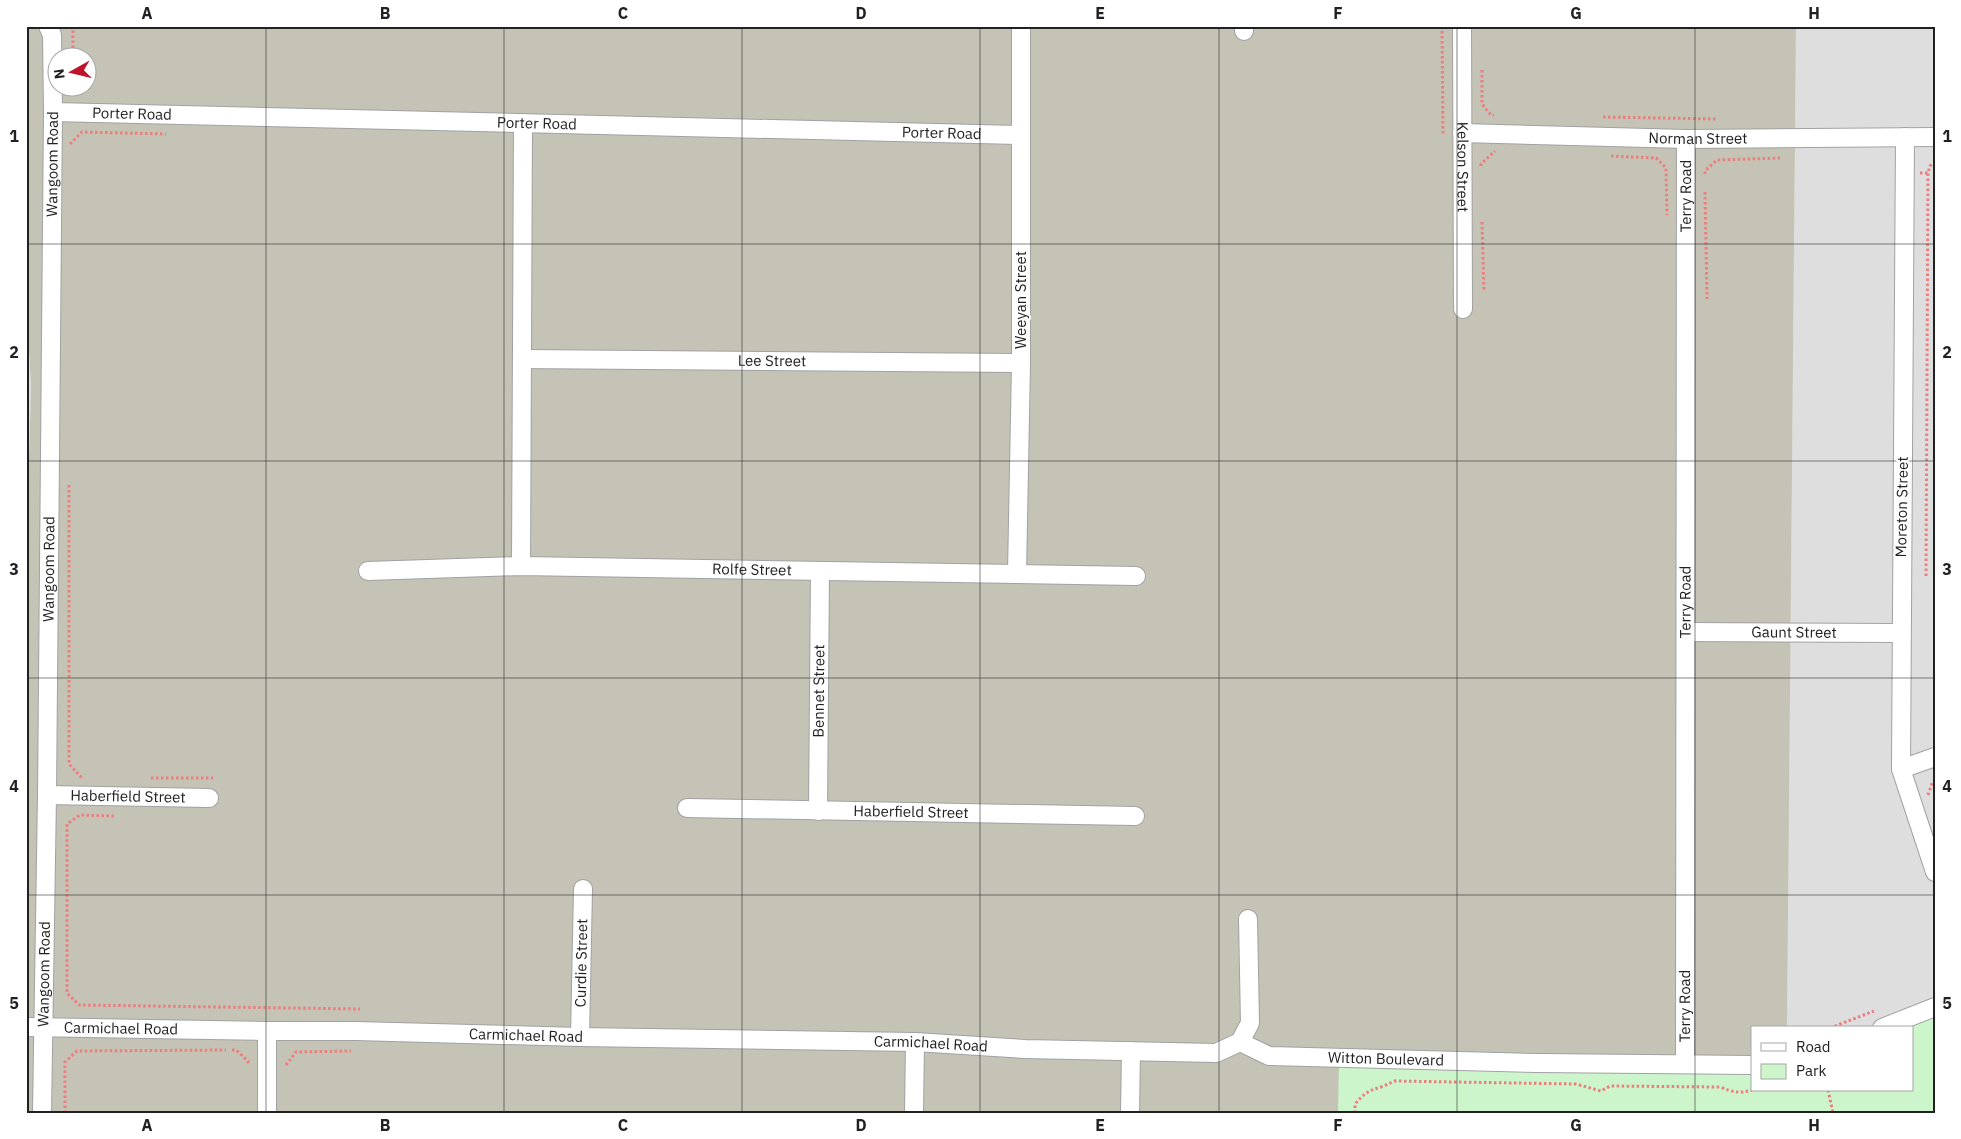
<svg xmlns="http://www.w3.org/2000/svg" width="1961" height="1139" viewBox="0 0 1961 1139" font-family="'IBM Plex Sans',sans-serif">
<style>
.residential{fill:#dfdede}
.construction{fill:#c4c3b5;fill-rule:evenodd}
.park{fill:#cdf5cb}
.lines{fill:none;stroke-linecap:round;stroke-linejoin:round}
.street-casing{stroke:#a2a2a2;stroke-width:20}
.path{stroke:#ed7d7e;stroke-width:3;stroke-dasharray:2.5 2.5;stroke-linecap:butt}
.street{stroke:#fff;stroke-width:18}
.grid{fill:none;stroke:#212121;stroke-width:1;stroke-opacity:0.55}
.labels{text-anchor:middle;stroke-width:4;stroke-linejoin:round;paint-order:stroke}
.street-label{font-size:15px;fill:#212121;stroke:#fff}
.neatline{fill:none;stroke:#212121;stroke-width:2}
.grid-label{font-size:16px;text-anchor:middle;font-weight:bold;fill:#212121}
</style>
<rect width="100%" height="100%" fill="#f0ede9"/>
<path class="residential" d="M 1796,26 L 1935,26 L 1935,1113 L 1912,1090 L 1912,1028 L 1787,1028 Z
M 26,293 L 31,387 L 26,560 Z"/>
<path class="construction" d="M 26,26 L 1796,26 L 1787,1028 L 1752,1028 L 1752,1090 L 1788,1113 L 26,1113 L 26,560 L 31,387 L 26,292 ZM 58,58 L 88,58 L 88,88 L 58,88 Z"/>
<path class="park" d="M 1935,1018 L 1935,1113 L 1338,1113 L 1339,1058 L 1752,1064 L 1752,1090 L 1912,1090 L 1912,1028 L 1902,1028 Z"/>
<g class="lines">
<g class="street-casing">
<g id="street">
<path id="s1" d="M 1462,26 L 1463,309"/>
<path d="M 1244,31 L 1244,26"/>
<path id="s2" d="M 53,112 L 1020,135"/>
<path id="s3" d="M 1462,133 L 1686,139 L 1935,137"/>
<path d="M 1905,137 L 1901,769 L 1935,872"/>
<path id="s4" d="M 522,359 L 1021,363"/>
<path d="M 521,566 L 523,123"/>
<path id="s5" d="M 368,571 L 521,566 L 1136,576"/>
<path d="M 1017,574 L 1021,363 L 1021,26"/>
<path id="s6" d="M 1686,632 L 1900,633"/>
<path d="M 1901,769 L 1935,757"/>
<path id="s7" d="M 47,795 L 209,798"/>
<path id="s8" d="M 687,808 L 1135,816"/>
<path id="s9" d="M 818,811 L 820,571"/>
<path id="s10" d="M 26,1027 L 267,1031 L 356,1031 L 580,1037 L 915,1042 L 1025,1049 L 1216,1053 L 1240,1042 L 1269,1056 L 1537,1063 L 1752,1065"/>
<path d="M 1882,1028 L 1935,1007"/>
<path d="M 267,1031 L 267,1113"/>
<path id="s11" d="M 580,1037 L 583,889"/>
<path d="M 1240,1042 L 1250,1023 L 1248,919"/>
<path id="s12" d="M 1685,1064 L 1686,139"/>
<path id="s13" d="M 42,1113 L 47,795 L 53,112 L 52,35 L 48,26"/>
<path d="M 914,1113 L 915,1042"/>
<path d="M 1130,1113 L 1131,1051"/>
</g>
</g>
<path class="path" d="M 1442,26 L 1443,136
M 73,58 L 73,26
M 1482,70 L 1482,104 L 1491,115 L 1494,115
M 78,88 L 84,95
M 1603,117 L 1717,119
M 70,144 L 82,132 L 166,134
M 1611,156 L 1656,158 L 1666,168 L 1667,215
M 1481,166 L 1481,164 L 1495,151
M 1920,173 L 1928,173 L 1930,166 L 1935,162
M 1705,174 L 1705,171 L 1717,160 L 1780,158
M 1705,192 L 1707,299
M 1482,222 L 1484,292
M 69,485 L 69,764 L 82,778
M 1926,576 L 1928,173
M 151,778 L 213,778
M 1928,795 L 1933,781 L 1935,780
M 114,816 L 80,815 L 67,824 L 67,993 L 79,1005 L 360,1009
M 1830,1028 L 1874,1011
M 232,1050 L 236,1050 L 248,1061 L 248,1065
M 286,1065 L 296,1052 L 351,1051
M 1828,1090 L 1833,1113
M 65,1113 L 65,1062 L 77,1051 L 226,1050
M 1355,1113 L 1355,1104 C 1371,1085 1375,1092 1394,1081 L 1576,1084 L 1601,1091 L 1610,1086 L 1720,1087 C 1733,1092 1739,1094 1752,1090"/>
<use href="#street" class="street"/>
</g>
<path class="grid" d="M 266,26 L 266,1113M 504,26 L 504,1113M 742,26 L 742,1113M 980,26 L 980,1113M 1219,26 L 1219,1113M 1457,26 L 1457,1113M 1695,26 L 1695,1113M 26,244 L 1935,244M 26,461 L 1935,461M 26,678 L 1935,678M 26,895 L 1935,895"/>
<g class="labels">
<g class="street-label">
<text dy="5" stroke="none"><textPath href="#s2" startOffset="79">Porter Road</textPath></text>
<text dy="5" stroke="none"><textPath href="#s2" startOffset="484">Porter Road</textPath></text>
<text dy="5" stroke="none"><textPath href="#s2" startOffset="889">Porter Road</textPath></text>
<text dy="5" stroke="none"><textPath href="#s3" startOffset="236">Norman Street</textPath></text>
<text dy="5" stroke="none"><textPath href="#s13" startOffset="949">Wangoom Road</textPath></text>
<text dy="5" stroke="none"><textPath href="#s1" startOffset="141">Kelson Street</textPath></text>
<text dy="5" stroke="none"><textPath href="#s12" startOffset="868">Terry Road</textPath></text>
<text transform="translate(1021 300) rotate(-90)" y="5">Weeyan Street</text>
<text dy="5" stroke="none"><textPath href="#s4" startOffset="250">Lee Street</textPath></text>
<text transform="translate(1902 507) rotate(-89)" y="5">Moreton Street</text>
<text dy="5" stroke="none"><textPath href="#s13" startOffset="544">Wangoom Road</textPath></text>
<text dy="5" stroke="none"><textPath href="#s5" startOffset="384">Rolfe Street</textPath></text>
<text dy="5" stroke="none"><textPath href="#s12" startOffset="462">Terry Road</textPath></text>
<text dy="5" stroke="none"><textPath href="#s6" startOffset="108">Gaunt Street</textPath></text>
<text dy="5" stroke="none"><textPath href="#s9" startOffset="120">Bennet Street</textPath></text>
<text dy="5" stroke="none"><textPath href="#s7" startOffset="81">Haberfield Street</textPath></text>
<text dy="5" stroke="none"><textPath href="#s8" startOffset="224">Haberfield Street</textPath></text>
<text dy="5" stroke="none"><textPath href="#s11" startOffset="74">Curdie Street</textPath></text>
<text dy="5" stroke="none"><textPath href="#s13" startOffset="139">Wangoom Road</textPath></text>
<text dy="5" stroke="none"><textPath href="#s12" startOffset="58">Terry Road</textPath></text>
<text dy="5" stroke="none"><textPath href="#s10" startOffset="95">Carmichael Road</textPath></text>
<text dy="5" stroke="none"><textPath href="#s10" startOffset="500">Carmichael Road</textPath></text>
<text dy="5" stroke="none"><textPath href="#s10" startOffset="905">Carmichael Road</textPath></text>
<text dy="5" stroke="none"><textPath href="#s10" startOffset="1366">Witton Boulevard</textPath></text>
</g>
</g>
<rect width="1961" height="1139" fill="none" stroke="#ffffff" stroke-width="55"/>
<rect x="1751" y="1026" width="162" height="65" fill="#ffffff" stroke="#a6a6a6"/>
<rect x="1761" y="1043" width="25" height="8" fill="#ffffff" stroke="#a6a6a6"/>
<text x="1796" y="1052" font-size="15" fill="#212121">Road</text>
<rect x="1761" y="1064" width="25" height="15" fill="#cdf5cb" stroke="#a6a6a6"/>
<text x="1796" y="1076" font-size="15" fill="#212121">Park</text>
<g transform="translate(72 72) rotate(262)"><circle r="24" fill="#ffffff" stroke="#a6a6a6"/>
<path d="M0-4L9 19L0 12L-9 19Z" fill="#be1328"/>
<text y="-8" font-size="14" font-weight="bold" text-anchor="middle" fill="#212121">N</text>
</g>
<rect x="28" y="28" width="1906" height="1084" class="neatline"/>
<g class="grid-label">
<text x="147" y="19">A</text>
<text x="385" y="19">B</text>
<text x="623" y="19">C</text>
<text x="861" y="19">D</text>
<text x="1100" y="19">E</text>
<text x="1338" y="19">F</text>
<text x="1576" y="19">G</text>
<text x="1814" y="19">H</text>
<text x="14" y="142">1</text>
<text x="1947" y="142">1</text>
<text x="14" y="358">2</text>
<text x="1947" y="358">2</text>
<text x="14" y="575">3</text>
<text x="1947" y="575">3</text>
<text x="14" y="792">4</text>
<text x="1947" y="792">4</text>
<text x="14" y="1009">5</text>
<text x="1947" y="1009">5</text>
<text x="147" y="1131">A</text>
<text x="385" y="1131">B</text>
<text x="623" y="1131">C</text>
<text x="861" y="1131">D</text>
<text x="1100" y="1131">E</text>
<text x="1338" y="1131">F</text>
<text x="1576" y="1131">G</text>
<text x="1814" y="1131">H</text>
</g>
</svg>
